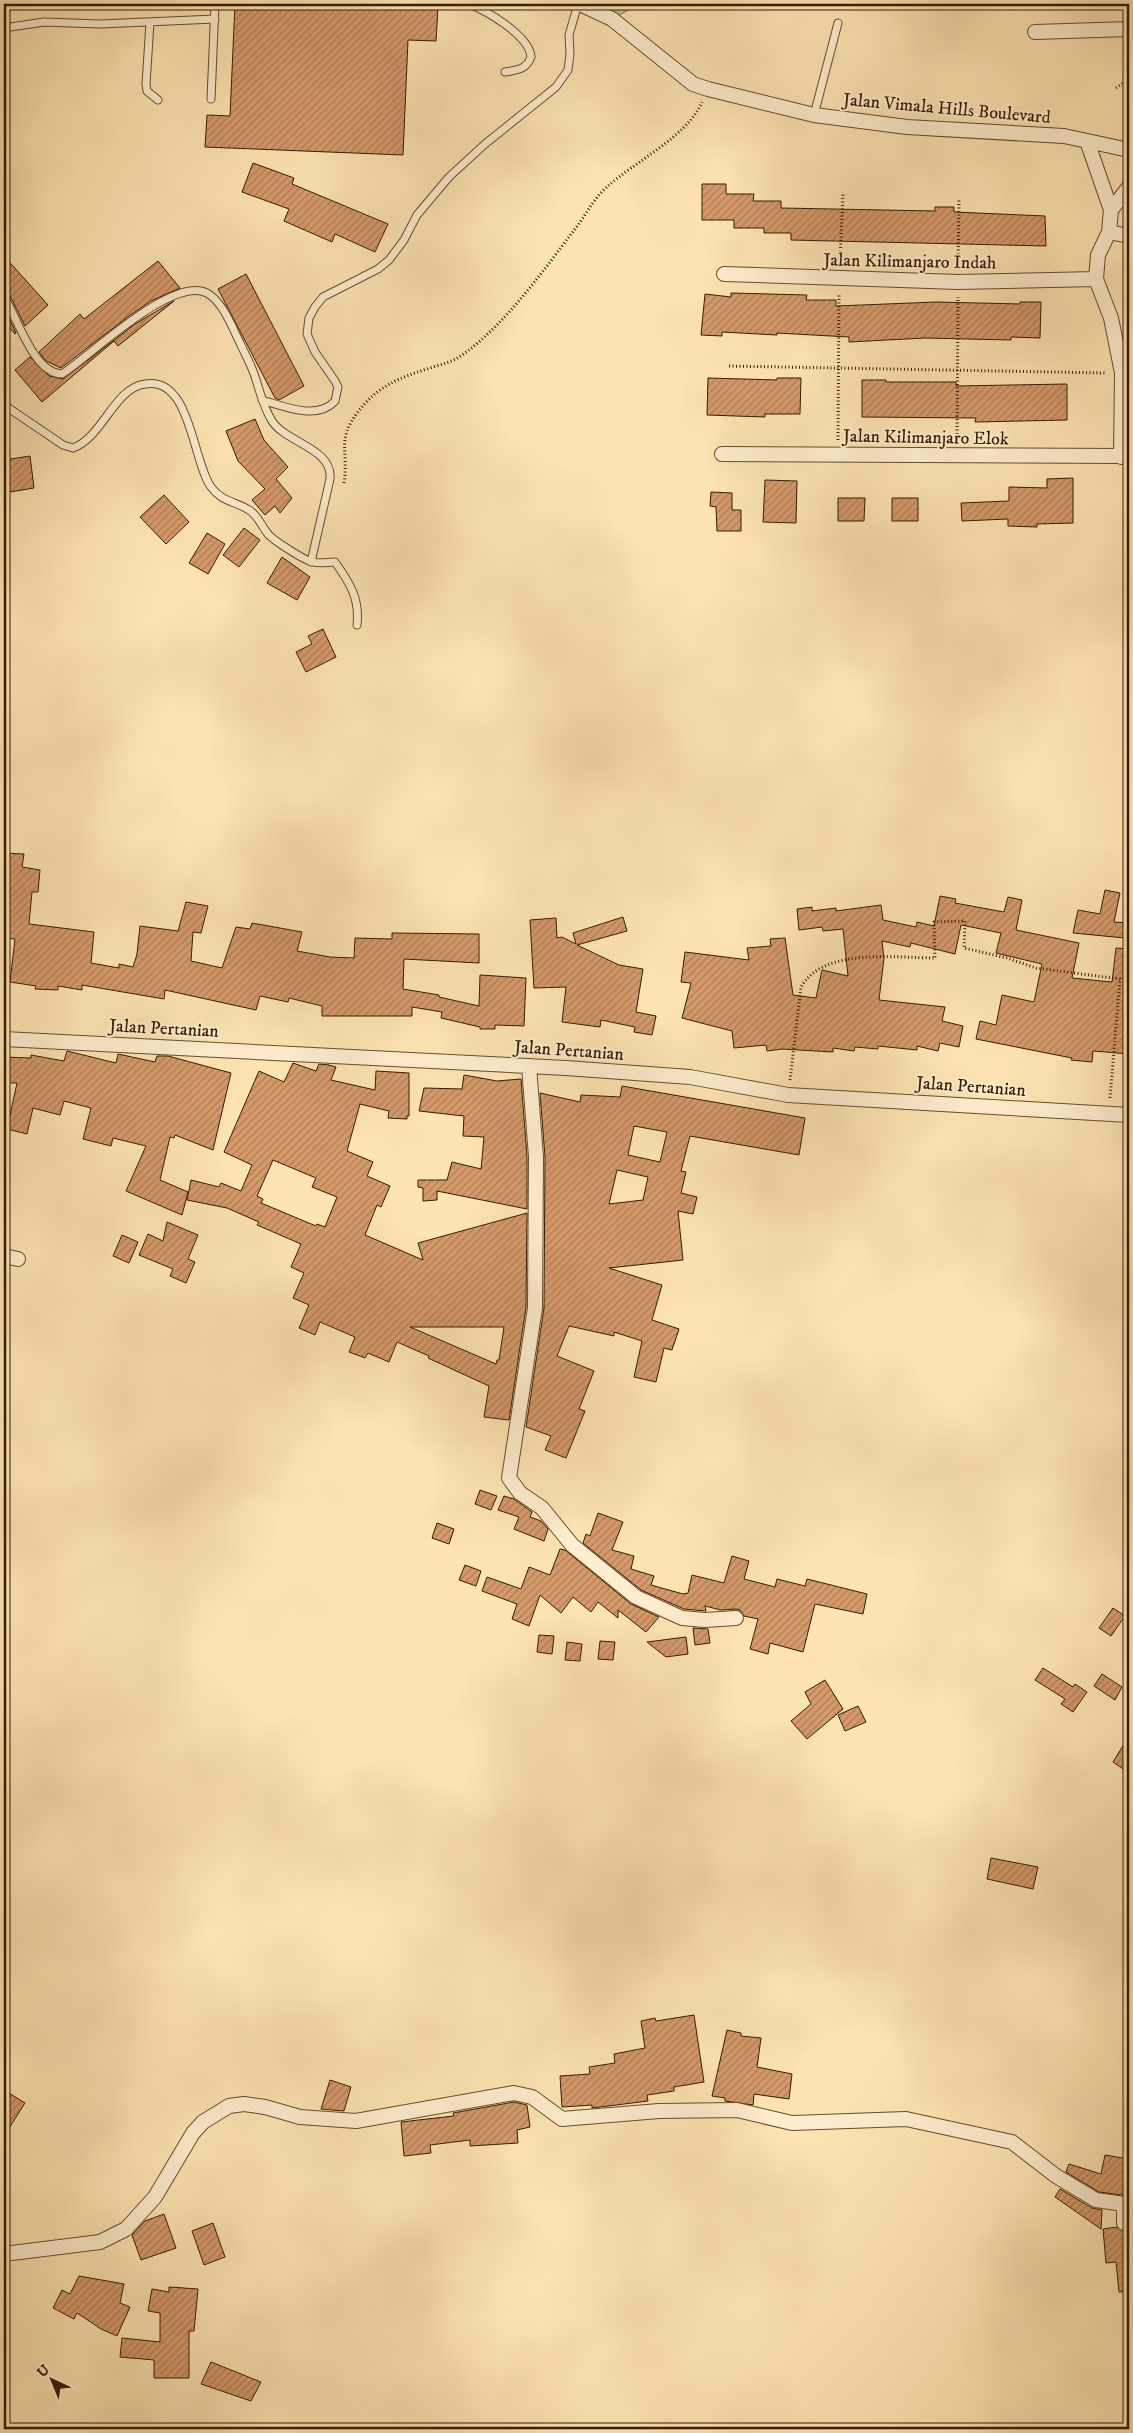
<svg xmlns="http://www.w3.org/2000/svg" width="1133" height="2433" viewBox="0 0 1133 2433" font-family="'IM FELL DW Pica',serif">
<style>
.grass{fill:url(#grass-tufts);stroke:#797048}
.building{fill:url(#building-hatch);stroke:#351a00;fill-rule:evenodd}
.lines{fill:none;stroke-linecap:round;stroke-linejoin:round}
.service-casing{stroke:#674c2d;stroke-width:9}
.minor-casing{stroke:#674c2d;stroke-width:16}
.path{stroke:#351a00;stroke-width:3;stroke-dasharray:1 2.5;stroke-linecap:butt}
.service{stroke:#feedce;stroke-width:7}
.minor{stroke:#feedce;stroke-width:14}
.labels{text-anchor:middle;stroke-width:4;stroke-linejoin:round;paint-order:stroke}
.street-label{font-size:18px;fill:#351a00;stroke:#feedce}
</style>
<defs>
<pattern id="grass-tufts" width="24" height="20" patternUnits="userSpaceOnUse" patternTransform="scale(1.25)"><rect width="24" height="20" fill="#bdc58f"/><path d="M3 7l-1-3M5 7V3M7 7l1-3M15 17l-1-3M17 17v-4M19 17l1-3" fill="none" stroke="#a3a97a"/></pattern>
<pattern id="building-hatch" width="6" height="6" patternUnits="userSpaceOnUse" patternTransform="scale(1.25)"><rect width="6" height="6" fill="#d69a6b"/><path d="M-1 1l2-2M0 6l6-6M5 7l2-2" fill="none" stroke="#ae7d56"/></pattern>
</defs>
<rect width="100%" height="100%" fill="#fee4b3"/>
<filter id="stains"><feTurbulence type="fractalNoise" baseFrequency=".004" numOctaves="4"/><feColorMatrix values="0 0 0 0 .2 0 0 0 0 .09 0 0 0 0 .02 0 0 0 .5 -.17"/></filter>
<radialGradient id="worn" r=".72"><stop offset=".6" stop-color="#630" stop-opacity="0"/><stop offset="1" stop-color="#630" stop-opacity=".3"/></radialGradient>
<path class="grass" d="M 595,4 L 640,4 L 619,15 Z"/>
<path class="building" d="M 235,4 L 352,4 L 438,7 L 436,41 L 408,40 L 403,155 L 205,147 L 207,115 L 230,116 Z
M 253,163 L 294,178 L 292,184 L 388,224 L 375,252 L 335,234 L 332,242 L 284,221 L 289,209 L 242,192 Z
M 702,184 L 726,184 L 726,194 L 754,194 L 753,201 L 781,201 L 781,208 L 935,211 L 935,207 L 954,207 L 954,212 L 1045,216 L 1046,246 L 791,240 L 791,233 L 764,233 L 764,228 L 734,228 L 734,220 L 702,220 Z
M 4,256 L 48,305 L 25,326 L 9,294 L 4,292 Z
M 158,261 L 180,288 L 151,301 L 129,316 L 61,368 L 46,361 L 39,352 L 80,314 L 84,319 Z
M 246,274 L 304,386 L 279,400 L 275,398 L 218,289 Z
M 731,293 L 807,295 L 806,300 L 836,300 L 836,306 L 936,302 L 1020,304 L 1020,302 L 1041,302 L 1040,338 L 1011,337 L 1011,340 L 925,338 L 849,342 L 849,337 L 777,333 L 777,335 L 722,332 L 722,336 L 701,335 L 705,294 L 731,297 Z
M 174,301 L 118,346 L 114,341 L 42,402 L 15,370 L 30,357 L 49,376 L 63,379 L 135,324 Z
M 4,307 L 16,333 L 15,334 L 4,321 Z
M 708,378 L 777,380 L 777,378 L 801,378 L 800,414 L 765,414 L 765,417 L 707,415 Z
M 862,380 L 886,380 L 886,382 L 956,382 L 956,386 L 1067,384 L 1067,420 L 975,422 L 976,418 L 862,417 Z
M 255,419 L 264,440 L 288,467 L 276,479 L 292,498 L 280,513 L 275,506 L 265,515 L 252,500 L 265,489 L 238,461 L 226,431 Z
M 30,456 L 34,488 L 4,493 L 4,460 Z
M 1073,478 L 1073,523 L 1037,524 L 1037,527 L 1008,526 L 1008,519 L 962,521 L 961,503 L 1009,501 L 1009,487 L 1047,488 L 1047,479 Z
M 765,480 L 797,481 L 796,523 L 763,522 Z
M 711,492 L 732,493 L 732,510 L 741,510 L 741,531 L 717,531 L 716,507 L 710,506 Z
M 164,495 L 189,522 L 166,544 L 140,517 Z
M 838,498 L 865,498 L 864,521 L 838,521 Z
M 892,498 L 918,498 L 918,521 L 892,521 Z
M 244,528 L 260,540 L 239,567 L 223,555 Z
M 207,533 L 225,544 L 208,574 L 189,563 Z
M 282,557 L 310,577 L 297,600 L 267,583 Z
M 323,629 L 336,657 L 306,672 L 296,652 L 312,644 L 308,636 Z
M 4,853 L 24,854 L 22,867 L 40,870 L 38,892 L 32,892 L 29,924 L 94,932 L 91,963 L 119,968 L 119,964 L 133,967 L 137,954 L 140,926 L 178,931 L 186,902 L 208,906 L 201,933 L 193,932 L 191,961 L 222,968 L 236,927 L 250,929 L 252,923 L 302,932 L 297,951 L 330,957 L 354,958 L 355,938 L 392,939 L 392,933 L 479,934 L 479,963 L 404,959 L 403,989 L 439,995 L 439,997 L 479,1006 L 480,975 L 526,978 L 524,1026 L 495,1025 L 495,1029 L 480,1029 L 480,1027 L 441,1018 L 442,1012 L 412,1007 L 412,1016 L 322,1016 L 322,1006 L 289,998 L 288,1002 L 260,996 L 256,1010 L 165,990 L 164,999 L 82,985 L 82,990 L 58,986 L 58,990 L 35,989 L 36,986 L 10,982 L 15,939 L 4,938 L 6,913 L 4,913 Z
M 1105,890 L 1120,893 L 1114,922 L 1127,923 L 1125,938 L 1073,933 L 1078,910 L 1100,914 Z
M 940,896 L 956,899 L 955,903 L 1004,912 L 1008,897 L 1022,900 L 1016,930 L 1079,943 L 1072,978 L 1112,982 L 1116,948 L 1129,949 L 1129,1054 L 1093,1051 L 1092,1062 L 1071,1060 L 1072,1058 L 976,1039 L 980,1021 L 996,1025 L 1002,995 L 1034,1002 L 1042,964 L 996,953 L 1001,933 L 961,925 L 955,954 L 911,943 L 910,947 L 882,941 L 884,958 L 879,1000 L 945,1007 L 942,1021 L 963,1026 L 959,1047 L 940,1043 L 938,1051 L 917,1046 L 917,1050 L 878,1046 L 878,1049 L 855,1047 L 854,1051 L 833,1048 L 833,1052 L 782,1049 L 767,1051 L 766,1045 L 734,1048 L 732,1031 L 682,1018 L 691,983 L 681,982 L 685,952 L 749,960 L 747,948 L 771,946 L 770,939 L 785,938 L 793,995 L 816,998 L 822,970 L 848,976 L 843,929 L 823,931 L 822,927 L 799,930 L 797,909 L 812,907 L 812,911 L 836,908 L 836,911 L 881,905 L 883,920 L 916,927 L 917,922 L 934,926 Z
M 623,917 L 627,931 L 577,945 L 619,965 L 643,969 L 636,1012 L 656,1016 L 652,1035 L 634,1032 L 635,1027 L 601,1020 L 600,1027 L 562,1022 L 566,987 L 534,988 L 530,920 L 556,918 L 557,938 L 562,937 L 576,944 L 573,933 Z
M 67,1051 L 116,1063 L 118,1054 L 155,1062 L 157,1056 L 168,1056 L 231,1073 L 213,1150 L 175,1135 L 174,1138 L 170,1137 L 160,1180 L 188,1192 L 182,1215 L 126,1191 L 146,1146 L 113,1138 L 111,1146 L 83,1139 L 91,1108 L 64,1101 L 60,1115 L 33,1108 L 27,1134 L 7,1129 L 17,1083 L 4,1083 L 4,1057 L 31,1058 L 31,1055 L 64,1061 Z
M 293,1063 L 316,1071 L 319,1064 L 329,1065 L 336,1067 L 331,1080 L 375,1090 L 376,1071 L 409,1073 L 409,1116 L 407,1116 L 407,1119 L 388,1118 L 389,1111 L 360,1104 L 347,1151 L 373,1162 L 367,1176 L 390,1186 L 381,1207 L 377,1205 L 365,1235 L 423,1260 L 418,1243 L 527,1213 L 526,1307 L 509,1420 L 484,1417 L 489,1386 L 428,1358 L 429,1356 L 397,1342 L 389,1362 L 368,1353 L 365,1358 L 349,1352 L 355,1337 L 320,1322 L 315,1335 L 299,1328 L 309,1305 L 293,1298 L 304,1273 L 291,1267 L 301,1244 L 257,1225 L 259,1222 L 227,1208 L 187,1200 L 191,1180 L 219,1187 L 221,1183 L 241,1191 L 252,1165 L 224,1152 L 259,1071 L 284,1082 ZM 273,1160 L 316,1178 L 312,1187 L 337,1197 L 325,1227 L 317,1224 L 316,1226 L 261,1203 L 263,1199 L 257,1196 ZM 410,1327 L 504,1327 L 499,1360 L 497,1360 L 496,1364 Z
M 464,1075 L 497,1081 L 521,1079 L 527,1157 L 527,1209 L 437,1191 L 437,1200 L 423,1201 L 423,1188 L 418,1187 L 418,1180 L 447,1180 L 452,1162 L 481,1169 L 484,1137 L 463,1136 L 464,1116 L 419,1111 L 424,1088 L 462,1089 Z
M 622,1086 L 805,1118 L 799,1155 L 690,1136 L 681,1171 L 686,1172 L 681,1193 L 697,1197 L 693,1214 L 678,1211 L 683,1260 L 609,1268 L 662,1285 L 652,1320 L 679,1329 L 672,1350 L 664,1348 L 656,1382 L 634,1377 L 642,1341 L 614,1332 L 614,1336 L 569,1326 L 557,1356 L 594,1371 L 579,1409 L 585,1411 L 566,1458 L 545,1450 L 551,1436 L 526,1427 L 544,1308 L 545,1157 L 540,1093 L 580,1102 L 581,1095 L 620,1097 ZM 634,1126 L 667,1132 L 660,1162 L 628,1155 ZM 617,1170 L 648,1177 L 643,1200 L 609,1204 Z
M 167,1222 L 198,1235 L 188,1259 L 195,1262 L 186,1283 L 170,1276 L 173,1269 L 139,1255 L 148,1234 L 163,1241 Z
M 122,1235 L 138,1242 L 129,1263 L 113,1256 Z
M 480,1490 L 497,1496 L 491,1510 L 475,1504 Z
M 504,1496 L 514,1499 L 532,1512 L 530,1517 L 541,1521 L 548,1529 L 544,1541 L 514,1529 L 519,1517 L 498,1510 Z
M 598,1513 L 623,1522 L 612,1550 L 634,1556 L 631,1569 L 654,1576 L 651,1585 L 683,1594 L 688,1593 L 692,1575 L 724,1583 L 732,1556 L 749,1561 L 744,1579 L 775,1587 L 777,1579 L 805,1586 L 807,1579 L 867,1594 L 863,1614 L 815,1604 L 803,1652 L 770,1643 L 768,1654 L 750,1649 L 758,1619 L 744,1616 L 740,1610 L 736,1609 L 721,1610 L 705,1606 L 706,1611 L 684,1609 L 641,1590 L 583,1543 L 586,1534 L 590,1536 Z
M 437,1523 L 454,1529 L 449,1544 L 432,1538 Z
M 560,1549 L 565,1550 L 631,1604 L 659,1617 L 646,1632 L 618,1610 L 618,1618 L 598,1602 L 591,1612 L 573,1597 L 561,1613 L 540,1595 L 529,1626 L 512,1619 L 517,1604 L 482,1591 L 487,1577 L 521,1589 L 529,1567 L 550,1575 Z
M 465,1565 L 481,1571 L 476,1586 L 459,1580 Z
M 1113,1608 L 1125,1616 L 1111,1636 L 1099,1628 Z
M 693,1628 L 708,1629 L 710,1643 L 695,1645 Z
M 539,1635 L 554,1636 L 552,1654 L 537,1652 Z
M 686,1637 L 688,1654 L 666,1657 L 647,1642 Z
M 600,1641 L 615,1642 L 613,1660 L 598,1659 Z
M 567,1642 L 582,1644 L 580,1661 L 565,1660 Z
M 1043,1668 L 1073,1687 L 1075,1684 L 1087,1692 L 1073,1712 L 1061,1704 L 1065,1699 L 1035,1680 Z
M 1102,1674 L 1122,1687 L 1115,1700 L 1094,1686 Z
M 825,1680 L 843,1709 L 807,1739 L 791,1721 L 811,1704 L 805,1692 Z
M 858,1706 L 866,1722 L 845,1731 L 838,1715 Z
M 1129,1736 L 1129,1773 L 1113,1762 Z
M 991,1858 L 1038,1867 L 1033,1889 L 987,1879 Z
M 694,2015 L 704,2082 L 674,2087 L 674,2091 L 647,2095 L 648,2101 L 592,2108 L 592,2105 L 562,2107 L 560,2076 L 590,2074 L 589,2067 L 615,2063 L 614,2054 L 645,2048 L 641,2021 L 655,2018 L 656,2021 Z
M 727,2030 L 741,2033 L 741,2036 L 761,2038 L 757,2067 L 792,2074 L 789,2099 L 754,2094 L 753,2105 L 725,2101 L 725,2098 L 712,2096 Z
M 330,2080 L 351,2087 L 344,2111 L 321,2109 Z
M 4,2090 L 25,2103 L 4,2136 Z
M 514,2102 L 527,2105 L 530,2127 L 517,2130 L 518,2143 L 470,2146 L 470,2140 L 430,2145 L 431,2153 L 404,2156 L 401,2122 L 454,2116 L 453,2113 Z
M 1105,2155 L 1129,2159 L 1129,2196 L 1099,2192 L 1066,2172 L 1069,2164 L 1101,2174 Z
M 1060,2189 L 1092,2208 L 1102,2210 L 1101,2229 L 1055,2197 Z
M 164,2214 L 176,2248 L 141,2260 L 132,2235 L 145,2221 Z
M 213,2223 L 225,2257 L 204,2265 L 192,2231 Z
M 1117,2227 L 1129,2234 L 1129,2291 L 1119,2292 L 1116,2262 L 1106,2263 L 1103,2229 Z
M 79,2276 L 124,2284 L 120,2303 L 130,2307 L 117,2336 L 101,2329 L 77,2313 L 74,2319 L 53,2308 L 62,2290 L 70,2294 Z
M 169,2287 L 198,2289 L 194,2331 L 189,2331 L 189,2378 L 154,2378 L 154,2360 L 120,2357 L 122,2338 L 160,2342 L 160,2313 L 148,2311 L 152,2289 L 169,2292 Z
M 211,2362 L 261,2382 L 251,2401 L 201,2384 Z"/>
<g class="lines">
<g class="service-casing">
<path id="service" d="M 469,4 C 487,11 530,36 531,57 C 526,70 517,70 505,72
M 150,23 L 146,84 L 147,91 L 158,100
M 4,28 L 44,22 L 100,24 L 215,19
M 211,99 L 215,4
M 814,115 L 838,23
M 4,297 C 18,318 33,373 62,374 C 90,356 173,275 207,293 C 223,302 232,327 240,343 C 244,352 249,361 253,371 C 259,387 262,405 272,421 C 286,443 333,448 330,479 L 311,562
M 262,400 C 283,406 317,421 335,401 L 338,387 L 335,381 L 315,352 L 307,334 L 309,318 L 315,307 L 323,297 L 378,269 L 389,260 L 404,240 L 417,215 L 449,177 L 485,144 L 556,87 L 568,70 L 570,54 L 569,35 L 578,4
M 4,405 L 63,445 L 73,448 C 103,437 114,388 145,384 C 191,376 192,460 211,487 C 222,502 235,501 249,510 C 257,514 262,527 268,534 C 273,540 305,561 313,562 C 320,564 328,562 335,562 C 350,583 360,599 357,625"/>
</g>
<g class="minor-casing">
<path id="minor" d="M 580,4 L 612,19 L 693,84 L 708,89 L 814,115 L 907,127 L 1064,136 L 1129,150
M 1035,32 L 1129,29
M 1087,141 L 1111,210 L 1109,232 L 1098,255 L 1096,279 L 1111,318 L 1122,373 L 1121,457
M 1111,210 L 1129,187
M 1109,232 L 1129,236
M 724,274 L 958,282 L 1096,279
M 722,454 L 1129,456
M 4,1039 L 566,1068 L 690,1077 L 788,1095 L 1129,1115
M 529,1066 L 536,1157 L 535,1308 L 509,1478 L 520,1493 L 542,1508 L 572,1545 L 636,1597 L 682,1618 L 705,1620 L 736,1618
M 4,1256 L 18,1259
M 4,2254 L 100,2242 L 126,2229 L 155,2197 L 193,2133 L 203,2122 L 229,2106 L 244,2104 L 265,2107 L 300,2117 L 356,2121 L 514,2093 L 532,2097 L 562,2119 L 659,2111 L 737,2110 L 792,2123 L 906,2119 L 1012,2142 L 1056,2176 L 1096,2200 L 1124,2204 L 1124,2223 L 1129,2225"/>
</g>
<path class="path" d="M 1116,88 L 1129,79
M 840,262 L 843,193
M 958,268 L 959,199
M 729,366 L 1106,373
M 838,440 L 839,294
M 957,441 L 958,297
M 344,483 C 349,452 336,440 358,412 C 377,386 401,377 430,368 C 443,364 455,361 465,353 C 507,322 543,271 575,229 C 586,215 593,199 607,187 C 634,162 688,136 702,102
M 790,1080 L 801,987 C 824,947 895,958 935,958 L 934,922 L 965,921 L 964,948 L 1007,958 L 1036,968 L 1120,979 L 1110,1098"/>
<use href="#service" class="service"/>
<use href="#minor" class="minor"/>
</g>
<g class="labels">
<g class="street-label">
<text transform="translate(947 108) rotate(5)" y="6">Jalan Vimala Hills Boulevard</text>
<text transform="translate(910 261) rotate(1)" y="6">Jalan Kilimanjaro Indah</text>
<text transform="translate(926 437) rotate(1)" y="6">Jalan Kilimanjaro Elok</text>
<text transform="translate(164 1028) rotate(3)" y="6">Jalan Pertanian</text>
<text transform="translate(569 1050) rotate(4)" y="6">Jalan Pertanian</text>
<text transform="translate(971 1086) rotate(4)" y="6">Jalan Pertanian</text>
</g>
</g>
<rect width="1133" height="2433" fill="none" stroke="#fee4b3" stroke-width="20"/>
<rect x="5" y="5" width="1123" height="2423" fill="none" stroke="#351a00" stroke-width="2.5"/>
<rect x="10" y="10" width="1113" height="2413" fill="none" stroke="#351a00"/>
<g transform="translate(52 2380) rotate(316)" stroke="#feedce" stroke-width="4" paint-order="stroke">
<path d="M0-4L9 19L0 12L-9 19Z" fill="#351a00"/>
<text y="-8" font-size="14" font-weight="bold" text-anchor="middle" fill="#351a00">U</text>
</g>
<rect width="100%" height="100%" filter="url(#stains)"/>
<rect width="100%" height="100%" fill="url(#worn)"/>
</svg>
